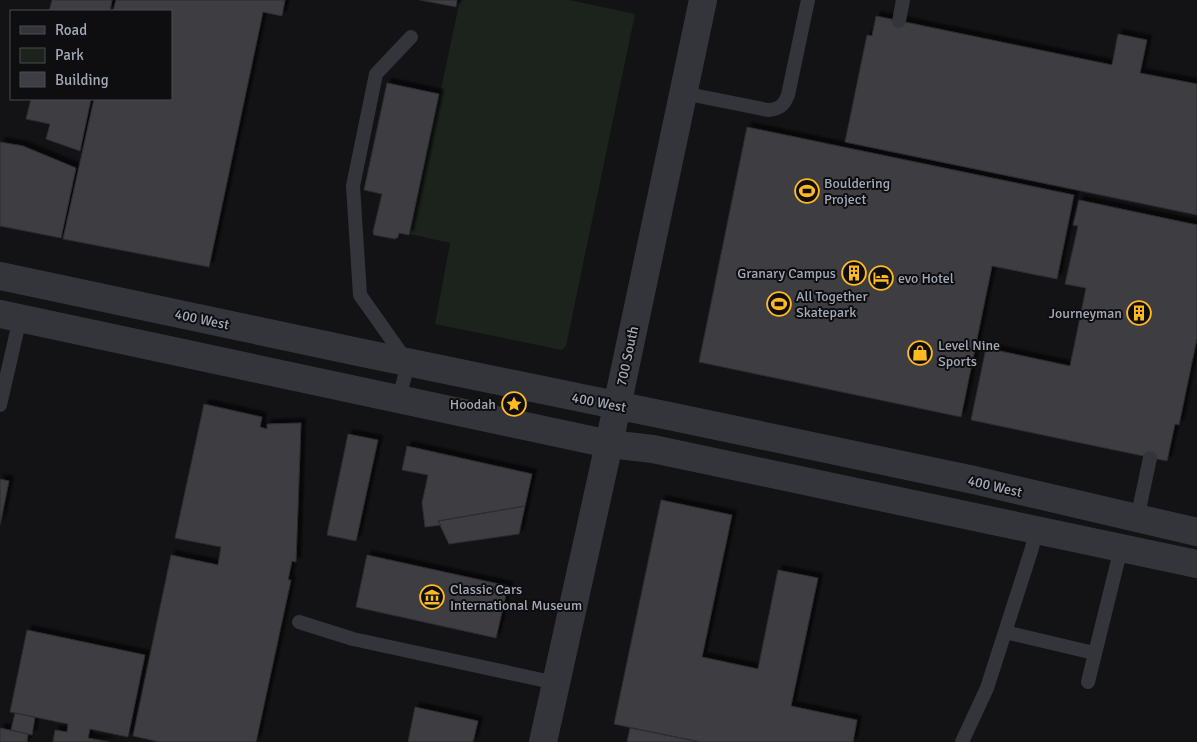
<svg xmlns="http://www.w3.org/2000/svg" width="1197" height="742" viewBox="0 0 1197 742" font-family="Signika,sans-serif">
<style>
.green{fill:#1b231c}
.building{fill:#3c3e43;stroke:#2d2d31;filter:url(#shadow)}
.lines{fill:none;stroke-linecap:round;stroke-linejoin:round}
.lane{stroke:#34353a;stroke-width:14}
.street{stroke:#34353a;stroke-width:28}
.labels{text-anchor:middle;stroke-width:4;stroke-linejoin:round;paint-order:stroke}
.poi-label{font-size:14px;fill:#a3a9b7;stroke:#0e0e10;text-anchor:start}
.street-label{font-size:14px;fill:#a3a9b7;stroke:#0e0e10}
</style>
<defs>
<filter id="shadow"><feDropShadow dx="4.5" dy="-4.5" stdDeviation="1" flood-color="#0009"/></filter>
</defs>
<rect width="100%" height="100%" fill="#131315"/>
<path class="green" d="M 460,0 L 569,0 L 635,14 L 566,346 L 562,350 L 435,324 L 450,243 L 410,234 Z"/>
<path class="building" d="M 52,0 L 112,0 L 110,11 L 49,11 Z
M 116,0 L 285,0 L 282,16 L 263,12 L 209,267 L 63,239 L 94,99 L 171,99 L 171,11 L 113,11 Z
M 420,0 L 457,0 L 456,7 Z
M 876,16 L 1112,65 L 1118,34 L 1147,40 L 1140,73 L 1197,84 L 1197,215 L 845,142 L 867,35 L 872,36 Z
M 387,83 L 439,94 L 409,235 L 399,233 L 398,237 L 395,239 L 374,235 L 373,232 L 382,194 L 364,190 Z
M 31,99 L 91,99 L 80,151 L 46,139 L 50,124 L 26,119 Z
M 747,127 L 1074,195 L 1057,279 L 992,266 L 961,417 L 699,362 Z
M 0,142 L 23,146 L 76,168 L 61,238 L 0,226 Z
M 1079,200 L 1197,225 L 1197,338 L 1179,425 L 1175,424 L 1167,461 L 971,420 L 986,348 L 1070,366 L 1086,288 L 1065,284 L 1078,226 L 1073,225 Z
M 204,404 L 262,417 L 260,427 L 267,429 L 267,424 L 301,423 L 296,562 L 292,561 L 288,580 L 291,580 L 256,742 L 160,742 L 133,736 L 171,555 L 218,565 L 221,547 L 175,538 Z
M 348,434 L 378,440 L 356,541 L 327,535 Z
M 407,446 L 532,474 L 525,506 L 438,521 L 441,525 L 425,527 L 422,503 L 428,475 L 402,470 Z
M 0,479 L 9,481 L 0,525 Z
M 661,500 L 732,515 L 702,657 L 758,669 L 778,570 L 818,578 L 791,706 L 857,720 L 853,742 L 700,742 L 614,724 Z
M 525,506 L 519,534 L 449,544 L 438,521 Z
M 367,555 L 508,586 L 496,638 L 356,607 Z
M 27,630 L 145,655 L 128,737 L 90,729 L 88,738 L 109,742 L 53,742 L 55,730 L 67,732 L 68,724 L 10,712 Z
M 415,707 L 478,721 L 473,742 L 408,742 Z
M 15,713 L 35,717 L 32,735 L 11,730 Z
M 0,728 L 28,734 L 27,742 L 0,742 Z
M 630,728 L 700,742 L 627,742 Z"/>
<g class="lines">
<path class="lane" d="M 899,21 L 903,0
M 683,93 L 768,110 C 780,109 784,105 788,95 L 808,0
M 399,399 L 408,363 L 360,295 L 353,186 L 376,74 L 411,37
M 0,405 L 20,318
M 1137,519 L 1150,458
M 299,622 L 353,639 L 556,683
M 1005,632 L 1094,653
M 1088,682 L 1121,548
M 962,742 L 987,688 L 1032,548 L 1036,530"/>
<path class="street" d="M 0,276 L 363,353 L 674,417 L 974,480 L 1197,532
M 0,314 L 609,444 L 653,449 L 1197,564
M 543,742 L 609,444 L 703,0"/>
</g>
<defs>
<g id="stadium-ring" transform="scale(1.25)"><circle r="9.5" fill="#0e0e10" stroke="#ffba21" stroke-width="1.5"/><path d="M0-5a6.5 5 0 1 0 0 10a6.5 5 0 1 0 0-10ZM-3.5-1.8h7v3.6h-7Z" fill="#ffba21"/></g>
<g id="building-ring" transform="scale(1.25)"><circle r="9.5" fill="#0e0e10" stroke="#ffba21" stroke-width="1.5"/><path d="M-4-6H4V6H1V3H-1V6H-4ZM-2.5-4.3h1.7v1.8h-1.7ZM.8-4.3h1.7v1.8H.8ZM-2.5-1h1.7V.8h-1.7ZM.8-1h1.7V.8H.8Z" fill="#ffba21"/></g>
<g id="hotel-ring" transform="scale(1.25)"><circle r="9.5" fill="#0e0e10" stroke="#ffba21" stroke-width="1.5"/><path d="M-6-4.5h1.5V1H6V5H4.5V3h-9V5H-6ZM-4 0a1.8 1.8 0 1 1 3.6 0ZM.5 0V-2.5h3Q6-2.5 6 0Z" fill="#ffba21"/></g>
<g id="shop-ring" transform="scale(1.25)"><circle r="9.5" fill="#0e0e10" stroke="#ffba21" stroke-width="1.5"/><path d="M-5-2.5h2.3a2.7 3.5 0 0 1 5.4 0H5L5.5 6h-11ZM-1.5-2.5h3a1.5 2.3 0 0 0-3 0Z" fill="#ffba21"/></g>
<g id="sight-ring" transform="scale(1.25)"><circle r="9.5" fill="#0e0e10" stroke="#ffba21" stroke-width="1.5"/><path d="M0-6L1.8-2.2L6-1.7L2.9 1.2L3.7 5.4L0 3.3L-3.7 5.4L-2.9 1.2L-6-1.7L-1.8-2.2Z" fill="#ffba21"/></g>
<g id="museum-ring" transform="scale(1.25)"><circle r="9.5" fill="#0e0e10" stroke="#ffba21" stroke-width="1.5"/><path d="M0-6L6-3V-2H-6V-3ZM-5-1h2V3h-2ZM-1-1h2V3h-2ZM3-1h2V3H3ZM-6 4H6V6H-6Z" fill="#ffba21"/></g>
</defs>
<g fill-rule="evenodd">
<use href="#stadium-ring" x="807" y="191"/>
<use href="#building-ring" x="854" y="273"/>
<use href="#hotel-ring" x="881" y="278"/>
<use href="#stadium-ring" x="779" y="304"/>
<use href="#building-ring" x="1139" y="313"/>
<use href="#shop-ring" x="920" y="353"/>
<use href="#sight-ring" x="514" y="404"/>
<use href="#museum-ring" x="432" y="597"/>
</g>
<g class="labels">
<g class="poi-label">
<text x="824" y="188">Bouldering<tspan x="824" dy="16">Project</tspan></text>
<text x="836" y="278" text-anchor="end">Granary Campus</text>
<text x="898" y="283">evo Hotel</text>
<text x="796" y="301">All Together<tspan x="796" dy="16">Skatepark</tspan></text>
<text x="1122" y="318" text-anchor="end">Journeyman</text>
<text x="938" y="350">Level Nine<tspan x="938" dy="16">Sports</tspan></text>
<text x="496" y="409" text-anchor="end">Hoodah</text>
<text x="450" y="594">Classic Cars<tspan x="450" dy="16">International Museum</tspan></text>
</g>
<g class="street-label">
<text transform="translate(202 319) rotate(12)" y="5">400 West</text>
<text transform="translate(627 356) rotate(-78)" y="5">700 South</text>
<text transform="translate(599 402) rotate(11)" y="5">400 West</text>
<text transform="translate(995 486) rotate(13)" y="5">400 West</text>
</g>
</g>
<rect x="10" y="10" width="162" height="90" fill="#0e0e10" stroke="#4a4c53"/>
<rect x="20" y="26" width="25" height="8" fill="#34353a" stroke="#4a4c53"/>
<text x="55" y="35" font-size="15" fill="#a3a9b7">Road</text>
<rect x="20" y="48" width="25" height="15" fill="#1b231c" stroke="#4a4c53"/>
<text x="55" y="60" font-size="15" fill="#a3a9b7">Park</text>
<rect x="20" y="72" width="25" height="15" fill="#3c3e43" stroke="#4a4c53"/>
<text x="55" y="85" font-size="15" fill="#a3a9b7">Building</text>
</svg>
